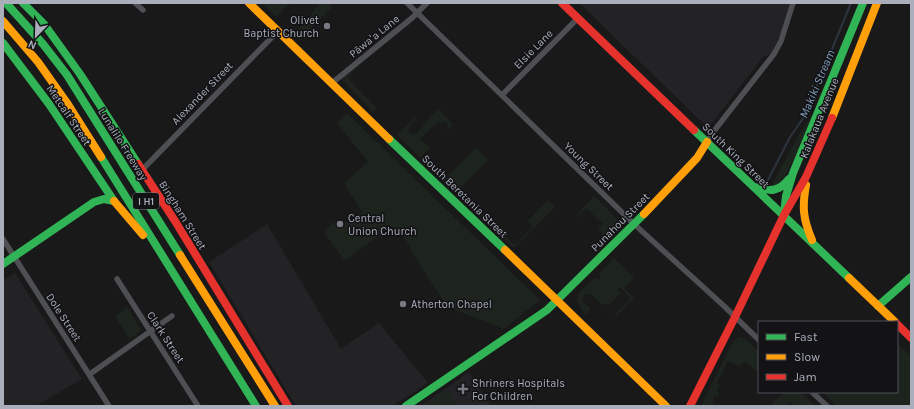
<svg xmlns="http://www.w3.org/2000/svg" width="914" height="409" viewBox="0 0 914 409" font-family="Karla,sans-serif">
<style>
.built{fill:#232326}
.green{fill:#1d241e}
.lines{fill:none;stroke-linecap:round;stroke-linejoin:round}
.stream{stroke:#2b343d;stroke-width:2}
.street{stroke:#4d4f53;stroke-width:5.5}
.fast{stroke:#30b455;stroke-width:8}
.slow{stroke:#ff9f0a;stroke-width:8}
.jam{stroke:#e5322d;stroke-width:8}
.poi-dot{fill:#777a83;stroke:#131316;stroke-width:1.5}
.labels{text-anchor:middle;stroke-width:3;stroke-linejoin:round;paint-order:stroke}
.shield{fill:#131316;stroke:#7d808a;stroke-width:1}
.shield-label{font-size:10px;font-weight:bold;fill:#aaafbb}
.poi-label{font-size:11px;fill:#aaafbb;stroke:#131316;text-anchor:start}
.street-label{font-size:11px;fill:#aaafbb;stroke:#131316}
.water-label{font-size:12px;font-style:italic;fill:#7f9cb8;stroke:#131316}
</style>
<rect width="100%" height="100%" fill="#19191a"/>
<path class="built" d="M 579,3 L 790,3 L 781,33 L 772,53 L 763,57 L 713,122 L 707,125 L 702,122 Z
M 267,224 L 341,349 L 379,323 L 428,383 L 392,406 L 296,406 L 209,262 Z
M 15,273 L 82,379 L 36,406 L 3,406 L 3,281 Z
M 469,372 L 491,406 L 421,406 Z"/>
<path class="green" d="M 262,3 L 290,3 L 276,17 Z
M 320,3 L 328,3 L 332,7 L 299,40 L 293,34 L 312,14 L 311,13 Z
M 374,54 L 351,73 L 352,74 L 348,77 L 355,86 L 377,108 L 373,112 L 342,80 L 343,78 Z
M 439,108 L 442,112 L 442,113 L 453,125 L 448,130 L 446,129 L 449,125 L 445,121 L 442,124 L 438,121 L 420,139 L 430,148 L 420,158 L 397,135 L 416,117 L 417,118 L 409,126 L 410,127 L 407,130 L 412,135 L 415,133 L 416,134 L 424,125 L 423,124 Z
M 347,113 L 540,300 L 504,329 L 455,310 L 442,299 L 413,254 L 406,240 L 392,226 L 345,261 L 324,232 L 334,222 L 349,222 L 362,212 L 344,183 L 368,162 L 337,123 Z
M 813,114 L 798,151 L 782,181 L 778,185 L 771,186 L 798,136 Z
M 476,148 L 488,160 L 456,192 L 444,180 Z
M 594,196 L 613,215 L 617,220 L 615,227 L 606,237 L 598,229 L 603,224 L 586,208 L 576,218 L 575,217 Z
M 548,200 L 555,207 L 515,247 L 512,247 L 479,214 L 481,212 L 515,245 L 533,227 L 528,221 Z
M 614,258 L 634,277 L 624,288 L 634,298 L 616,316 L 615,314 L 631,298 L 620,287 L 617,290 L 621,293 L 608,306 L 604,303 L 602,305 L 590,293 L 587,295 L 585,294 L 583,296 L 585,298 L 582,301 L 590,308 L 587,315 C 568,296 580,293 596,277 L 598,280 L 601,277 L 599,274 Z
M 127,307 L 141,330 L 130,339 L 115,317 Z
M 739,337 L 746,339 L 759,352 L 759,370 L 754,369 L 745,362 L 741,364 L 739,367 L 728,361 L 717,383 L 720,385 L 717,389 L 719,394 L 718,396 L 713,398 L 714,406 L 701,406 L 733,341 Z
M 897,343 L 911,356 L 911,406 L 837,406 L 823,392 L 897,392 Z
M 447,390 L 452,398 L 455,406 L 424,406 Z
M 784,392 L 801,392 L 815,406 L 793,406 L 791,401 L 784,406 L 770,406 Z"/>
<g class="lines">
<path class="stream" d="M 766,184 L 790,137 L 804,117 L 851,3"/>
<path class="street" d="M 135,3 L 143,10
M 407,3 L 634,224 L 724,306 L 759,340
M 332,83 L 412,18 L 427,3
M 502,95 L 578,18
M 707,142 L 714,131 L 774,54 L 781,41 L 793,3
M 142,170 L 278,31
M 3,239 L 109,406
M 117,279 L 198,406
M 90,374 L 172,316
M 812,392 L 827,406"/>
<path class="fast" d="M 6,3 L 43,44 L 67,75 L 180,255
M 23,3 L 44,24 L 80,74 L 138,164
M 3,43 L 49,104 L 114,201
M 694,130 L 849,278
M 389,139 L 505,250
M 101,157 L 256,406
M 755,187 C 770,191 778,193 789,179
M 784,214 L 786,196 L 793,173 L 863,3
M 3,264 L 94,202 L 104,199 L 114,201
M 878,306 L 911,277
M 406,406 L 547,310 L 644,214"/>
<path class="slow" d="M 249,3 L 389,139
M 3,21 L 38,62 L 67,103 L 101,157
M 832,118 L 877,3
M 806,185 C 802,207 803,219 812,240
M 114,201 L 143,235
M 644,214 L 697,158 L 707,142
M 505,250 L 666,406
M 180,255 L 275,406
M 849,278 L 895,322"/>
<path class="jam" d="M 562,3 L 694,130
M 138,164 L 175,221 L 288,406
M 897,324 L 911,338
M 690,406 L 735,317 L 784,215 L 806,177 L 832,118"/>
</g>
<g class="poi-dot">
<circle cx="327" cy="26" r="4"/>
<circle cx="340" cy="224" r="4"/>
<circle cx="403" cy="304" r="4"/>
<path d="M461 383h4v4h4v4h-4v4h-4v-4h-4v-4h4z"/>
</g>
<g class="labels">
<rect class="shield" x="133" y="193" width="26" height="16" rx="3"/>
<g class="shield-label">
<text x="146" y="205">I H1</text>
</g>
<g class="poi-label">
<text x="319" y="24" text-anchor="end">Olivet<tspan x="319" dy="13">Baptist Church</tspan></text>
<text x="348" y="222">Central<tspan x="348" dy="13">Union Church</tspan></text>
<text x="411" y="308">Atherton Chapel</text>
<text x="472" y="387">Shriners Hospitals<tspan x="472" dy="13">For Children</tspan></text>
</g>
<g class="street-label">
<text transform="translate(374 36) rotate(-39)" y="4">Pāwaʻa Lane</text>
<text transform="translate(533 49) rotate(-45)" y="4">Elsie Lane</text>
<text transform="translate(202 93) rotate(-46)" y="4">Alexander Street</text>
<text transform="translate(69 115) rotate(56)" y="4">Metcalf Street</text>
<text transform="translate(819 118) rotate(-68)" y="4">Kalakaua Avenue</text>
<text transform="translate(123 144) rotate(58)" y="4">Lunalilo Freeway</text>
<text transform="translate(736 155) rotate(44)" y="4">South King Street</text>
<text transform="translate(589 166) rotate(44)" y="4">Young Street</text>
<text transform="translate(465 196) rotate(44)" y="4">South Beretania Street</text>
<text transform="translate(183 215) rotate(58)" y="4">Bingham Street</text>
<text transform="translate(620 222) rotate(-45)" y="4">Punahou Street</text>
<text transform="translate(64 317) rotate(57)" y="4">Dole Street</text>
<text transform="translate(166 337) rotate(57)" y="4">Clark Street</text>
</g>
<g class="water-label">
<text transform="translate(817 84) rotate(-67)" y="4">Makiki Stream</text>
</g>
</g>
<rect width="914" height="409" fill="none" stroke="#aaafbb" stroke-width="8"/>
<rect x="758" y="321" width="140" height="72" fill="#131316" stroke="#4f5158"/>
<rect x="766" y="334" width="20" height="6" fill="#30b455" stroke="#4f5158"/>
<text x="794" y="341" font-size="12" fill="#aaafbb">Fast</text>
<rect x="766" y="354" width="20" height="6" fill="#ff9f0a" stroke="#4f5158"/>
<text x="794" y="361" font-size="12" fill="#aaafbb">Slow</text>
<rect x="766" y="374" width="20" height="6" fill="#e5322d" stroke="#4f5158"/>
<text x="794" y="381" font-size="12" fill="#aaafbb">Jam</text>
<g transform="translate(36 36) rotate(203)" stroke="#131316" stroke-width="3" paint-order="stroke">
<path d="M0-3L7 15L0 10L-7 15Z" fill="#aaafbb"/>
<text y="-6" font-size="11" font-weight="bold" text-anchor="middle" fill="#aaafbb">N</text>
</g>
</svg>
